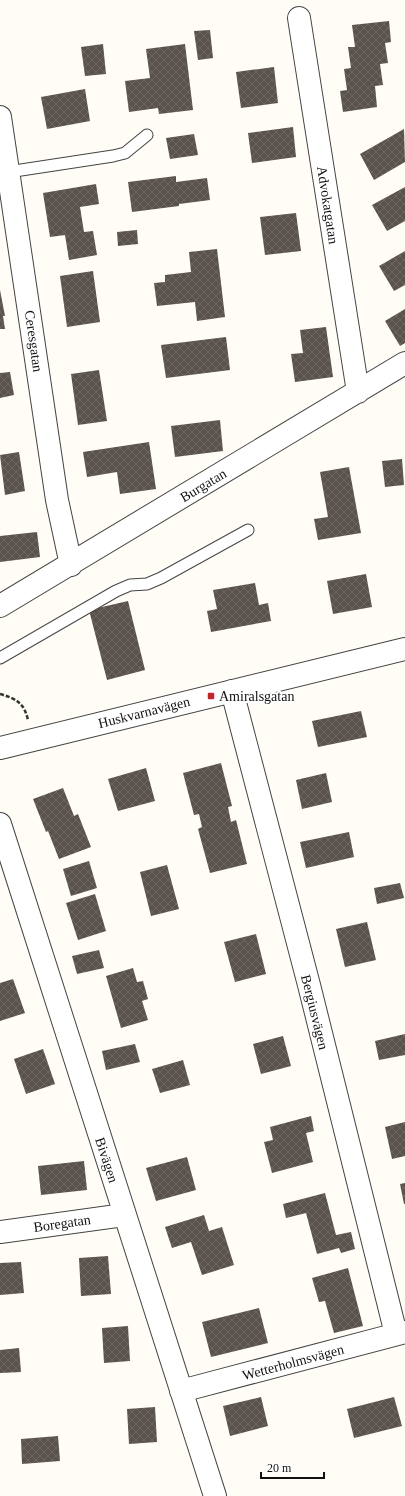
<svg xmlns="http://www.w3.org/2000/svg" width="405" height="1496" viewBox="0 0 405 1496" font-family="Georgia,serif">
<style>
.building{fill:url(#building-cross-hatch)}
.lines{fill:none;stroke-linecap:round;stroke-linejoin:round}
.service-casing{stroke:#444;stroke-width:13}
.minor-casing{stroke:#444;stroke-width:24}
.tertiary-casing{stroke:#444;stroke-width:24}
.path{stroke:#333;stroke-width:2.5;stroke-dasharray:4 2;stroke-linecap:butt}
.service{stroke:#fff;stroke-width:11}
.minor{stroke:#fff;stroke-width:22}
.tertiary{stroke:#fff;stroke-width:22}
.poi-dot{fill:#c4262e;stroke:#fff;stroke-width:1.5}
.labels{text-anchor:middle;stroke-width:4;stroke-linejoin:round;paint-order:stroke}
.street-label{font-size:14px;fill:#111;stroke:#fff}
.poi-label{font-size:14px;fill:#111;stroke:#fff;text-anchor:start}
</style>
<defs>
<pattern id="building-cross-hatch" width="8" height="8" patternUnits="userSpaceOnUse"><rect width="8" height="8" fill="#5a524d"/><path d="M0 0l8 8M0 8l8-8" fill="none" stroke="#6d6662"/></pattern>
</defs>
<rect width="100%" height="100%" fill="#fffdf5"/>
<path class="building" d="M 389,21 L 391,42 L 385,43 L 388,63 L 380,64 L 383,85 L 375,86 L 377,107 L 343,112 L 340,91 L 347,90 L 344,69 L 351,68 L 348,47 L 355,47 L 352,25 Z
M 210,30 L 213,58 L 198,60 L 194,31 Z
M 103,44 L 106,74 L 85,76 L 81,47 Z
M 185,44 L 193,110 L 159,114 L 158,108 L 129,112 L 125,81 L 150,78 L 146,49 Z
M 274,67 L 278,103 L 241,108 L 236,72 Z
M 85,89 L 90,121 L 47,129 L 41,97 Z
M 293,127 L 296,157 L 252,163 L 248,133 Z
M 404,129 L 405,162 L 374,180 L 360,154 Z
M 194,134 L 198,155 L 170,159 L 166,138 Z
M 176,176 L 176,182 L 207,178 L 210,200 L 179,204 L 179,206 L 132,212 L 128,182 Z
M 96,184 L 99,204 L 80,207 L 84,232 L 93,231 L 97,255 L 69,260 L 65,235 L 50,237 L 43,193 Z
M 405,187 L 405,221 L 387,231 L 372,205 Z
M 296,213 L 301,251 L 265,255 L 260,217 Z
M 137,230 L 138,244 L 118,246 L 117,232 Z
M 217,249 L 225,317 L 197,321 L 195,302 L 157,306 L 154,283 L 165,282 L 165,275 L 191,272 L 189,252 Z
M 405,251 L 405,285 L 394,291 L 379,266 Z
M 93,271 L 100,322 L 67,327 L 60,276 Z
M 0,290 L 5,316 L 3,316 L 5,329 L 0,329 Z
M 405,309 L 405,343 L 400,346 L 385,321 Z
M 326,327 L 333,377 L 295,382 L 291,354 L 303,353 L 300,330 Z
M 226,337 L 230,370 L 166,378 L 161,345 Z
M 99,370 L 107,421 L 78,425 L 71,374 Z
M 10,372 L 14,395 L 0,398 L 0,373 Z
M 220,420 L 223,451 L 175,457 L 171,426 Z
M 149,442 L 156,489 L 120,494 L 117,472 L 87,477 L 83,452 Z
M 19,452 L 25,491 L 5,495 L 0,455 Z
M 402,459 L 404,485 L 385,487 L 382,461 Z
M 349,467 L 361,533 L 318,540 L 314,519 L 328,517 L 320,472 Z
M 37,532 L 40,557 L 0,562 L 0,536 Z
M 366,574 L 372,607 L 333,614 L 327,581 Z
M 255,583 L 259,605 L 268,603 L 271,621 L 211,632 L 207,611 L 217,609 L 213,590 Z
M 128,601 L 145,670 L 107,680 L 89,610 Z
M 361,711 L 367,737 L 318,747 L 312,721 Z
M 221,763 L 232,806 L 228,807 L 231,822 L 236,820 L 247,864 L 210,873 L 198,829 L 202,827 L 199,814 L 194,815 L 183,773 Z
M 146,768 L 155,801 L 118,811 L 108,779 Z
M 326,773 L 332,802 L 302,809 L 296,780 Z
M 63,788 L 74,816 L 78,814 L 91,847 L 59,859 L 48,831 L 46,832 L 33,799 Z
M 349,832 L 354,857 L 306,868 L 300,842 Z
M 89,861 L 97,888 L 71,896 L 63,869 Z
M 167,865 L 179,909 L 151,916 L 140,872 Z
M 400,883 L 404,898 L 377,904 L 374,888 Z
M 95,894 L 106,931 L 78,940 L 66,903 Z
M 367,922 L 376,960 L 345,967 L 336,929 Z
M 256,934 L 266,974 L 235,982 L 224,942 Z
M 99,950 L 104,968 L 77,974 L 72,956 Z
M 133,968 L 137,982 L 143,981 L 148,999 L 142,1001 L 148,1020 L 121,1028 L 106,976 Z
M 13,979 L 25,1013 L 0,1021 L 0,983 Z
M 405,1034 L 405,1055 L 379,1060 L 375,1041 Z
M 283,1036 L 291,1066 L 261,1074 L 253,1044 Z
M 135,1044 L 140,1062 L 106,1070 L 102,1051 Z
M 43,1049 L 55,1084 L 26,1094 L 14,1059 Z
M 183,1060 L 190,1085 L 160,1093 L 152,1069 Z
M 311,1116 L 314,1131 L 306,1133 L 313,1162 L 272,1173 L 264,1142 L 273,1140 L 270,1127 Z
M 405,1122 L 405,1156 L 392,1159 L 385,1127 Z
M 187,1157 L 196,1190 L 156,1201 L 146,1168 Z
M 84,1161 L 87,1190 L 41,1195 L 38,1166 Z
M 405,1183 L 405,1204 L 404,1204 L 400,1184 Z
M 325,1193 L 336,1235 L 351,1232 L 355,1249 L 341,1253 L 339,1248 L 317,1254 L 306,1213 L 286,1218 L 283,1204 Z
M 204,1215 L 209,1231 L 222,1227 L 234,1265 L 202,1275 L 191,1242 L 172,1248 L 165,1227 Z
M 108,1256 L 111,1294 L 81,1296 L 79,1258 Z
M 21,1262 L 24,1293 L 0,1295 L 0,1263 Z
M 348,1268 L 363,1326 L 334,1333 L 325,1301 L 319,1302 L 312,1278 Z
M 259,1308 L 268,1343 L 211,1357 L 202,1322 Z
M 128,1326 L 130,1361 L 104,1363 L 102,1328 Z
M 19,1348 L 21,1372 L 0,1373 L 0,1350 Z
M 261,1397 L 268,1426 L 230,1436 L 223,1406 Z
M 394,1397 L 402,1426 L 354,1438 L 347,1409 Z
M 155,1407 L 157,1442 L 129,1444 L 127,1409 Z
M 58,1436 L 60,1461 L 22,1464 L 21,1439 Z"/>
<g class="lines">
<g class="service-casing">
<path id="service" d="M 8,172 L 113,156 L 125,153 L 147,135
M 0,658 L 116,591 L 130,585 L 147,584 L 161,578 L 248,530"/>
</g>
<g class="minor-casing">
<path id="minor" d="M 299,18 L 358,392
M 0,117 L 57,500 L 71,565
M 0,606 L 405,363
M 232,691 L 309,985 L 396,1334
M 0,824 L 215,1496
M 0,1232 L 124,1215
M 181,1391 L 405,1332"/>
</g>
<g class="tertiary-casing">
<path id="tertiary" d="M 0,748 L 405,649"/>
</g>
<path class="path" d="M 0,694 C 17,699 24,703 28,720"/>
<use href="#service" class="service"/>
<use href="#minor" class="minor"/>
<use href="#tertiary" class="tertiary"/>
</g>
<rect class="poi-dot" x="207" y="692" width="8" height="8" rx="2"/>
<g class="labels">
<g class="street-label">
<text transform="translate(328 205) rotate(81)" y="5">Advokatgatan</text>
<text transform="translate(34 341) rotate(82)" y="5">Ceresgatan</text>
<text transform="translate(203 485) rotate(-31)" y="5">Burgatan</text>
<text transform="translate(144 712) rotate(-14)" y="5">Huskvarnavägen</text>
<text transform="translate(315 1012) rotate(76)" y="5">Bergiusvägen</text>
<text transform="translate(107 1160) rotate(72)" y="5">Bivägen</text>
<text transform="translate(62 1223) rotate(-8)" y="5">Boregatan</text>
<text transform="translate(293 1362) rotate(-15)" y="5">Wetterholmsvägen</text>
</g>
<g class="poi-label">
<text x="219" y="701">Amiralsgatan</text>
</g>
</g>
<path d="M261 1472v6h63v-6" fill="none" stroke="#111111" stroke-width="2"/>
<text x="267" y="1472" font-size="12" fill="#111111" stroke="#ffffff" stroke-width="3" paint-order="stroke">20 m</text>
</svg>
